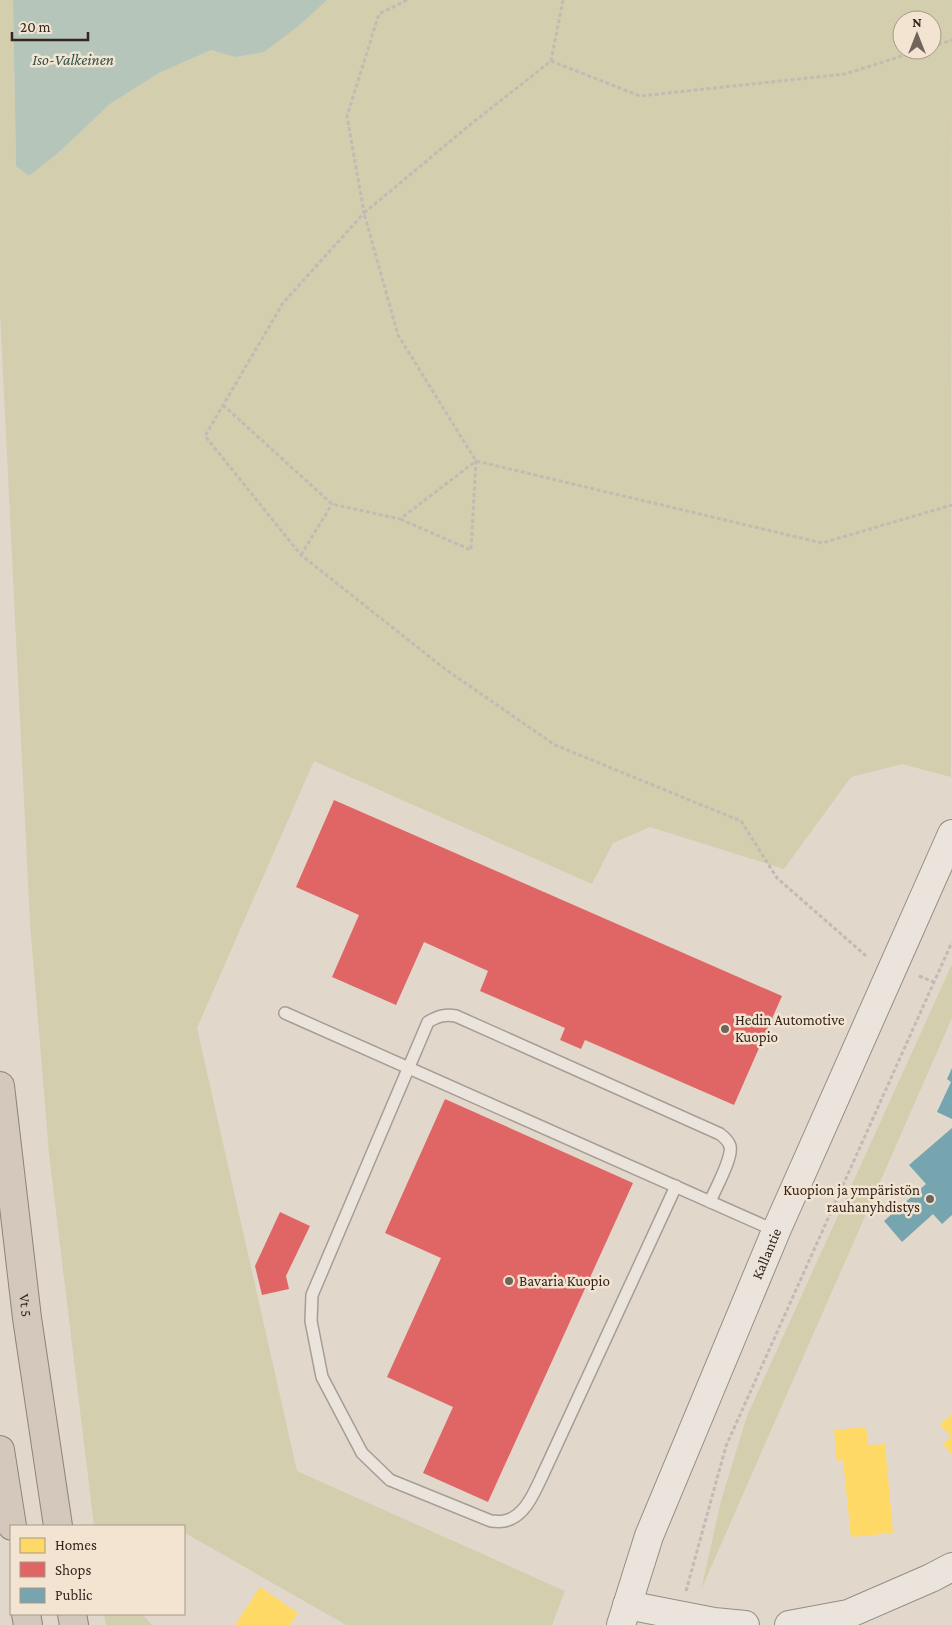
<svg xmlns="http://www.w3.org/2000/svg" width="952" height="1625" viewBox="0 0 952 1625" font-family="'Crimson Pro',serif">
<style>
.green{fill:#d3ceae;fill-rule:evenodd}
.water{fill:#b6c5ba}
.homes{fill:#ffd966}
.shops{fill:#e06666}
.public{fill:#76a5af}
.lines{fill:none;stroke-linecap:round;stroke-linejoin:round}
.lane-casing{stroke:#a69e95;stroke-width:14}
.secondary-casing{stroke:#968d85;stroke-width:30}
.highway-casing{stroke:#8c837b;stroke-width:30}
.path{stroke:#c2bbb4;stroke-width:3;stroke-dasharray:4 2.5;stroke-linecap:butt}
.lane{stroke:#eae4dd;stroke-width:11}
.secondary{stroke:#eae4dd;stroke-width:28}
.highway{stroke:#d4c8bc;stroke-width:28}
.poi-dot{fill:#71645b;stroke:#f2e4d1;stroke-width:2}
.labels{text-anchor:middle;stroke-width:5;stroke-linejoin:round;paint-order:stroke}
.poi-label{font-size:15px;fill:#34251e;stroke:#f2e4d1;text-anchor:start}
.street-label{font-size:15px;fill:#34251e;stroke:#f2e4d1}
.water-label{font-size:16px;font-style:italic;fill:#2e534b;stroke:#f2e4d1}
</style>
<rect width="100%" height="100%" fill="#e1d8cb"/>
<path class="green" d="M 0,0 L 13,0 L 16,165 L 29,176 L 57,154 L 110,104 L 159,73 L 211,50 L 235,57 L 301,24 L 327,0 L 952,0 L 951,777 L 902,764 L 851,777 L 784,869 L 650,827 L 613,843 L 592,884 L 314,761 L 197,1028 L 297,1471 L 565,1591 L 552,1625 L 346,1625 L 185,1533 L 184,1534 L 184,1526 L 94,1526 L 49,1154 L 30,923 L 0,313 ZM 902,20 L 932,20 L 932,50 L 902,50 Z
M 952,964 L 952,1018 L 701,1590 L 721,1501 L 747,1416 Z
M 104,1614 L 142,1614 L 152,1625 L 106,1625 Z"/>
<path class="water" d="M 13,0 L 327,0 L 301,24 L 264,52 L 235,57 L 211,50 L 159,73 L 110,104 L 57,154 L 29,176 L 16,166 Z"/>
<path class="homes" d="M 952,1414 L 952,1455 L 943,1444 L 951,1437 L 940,1424 Z
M 866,1427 L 868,1445 L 885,1444 L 893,1533 L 851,1537 L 843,1460 L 837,1461 L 834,1430 Z
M 260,1587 L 298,1613 L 290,1625 L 235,1625 Z"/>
<path class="shops" d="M 334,800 L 782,996 L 734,1105 L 585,1040 L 581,1049 L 560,1040 L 565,1028 L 480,991 L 488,971 L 424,942 L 396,1005 L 332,977 L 359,915 L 296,887 Z
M 445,1099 L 633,1183 L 488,1502 L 423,1473 L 453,1407 L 387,1377 L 441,1258 L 385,1233 Z
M 280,1212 L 310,1226 L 286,1276 L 289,1289 L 262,1295 L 255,1266 Z"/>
<path class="public" d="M 952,1068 L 952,1119 L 937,1112 L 951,1082 L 947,1079 Z
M 952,1128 L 952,1215 L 942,1224 L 933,1214 L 902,1242 L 884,1221 L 926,1184 L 909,1165 Z"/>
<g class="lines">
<g class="lane-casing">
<path id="lane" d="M 285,1013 L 776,1231
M 676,1186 L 544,1472 C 535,1490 526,1517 504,1521 C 500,1522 495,1521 491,1521 L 390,1480 L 362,1453 L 322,1377 L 311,1321 L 312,1295 L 428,1022 C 438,1016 445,1014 456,1016 L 720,1134 C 724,1137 728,1140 730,1146 C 733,1158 715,1189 710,1202"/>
</g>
<g class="secondary-casing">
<g id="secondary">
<path d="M 627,1605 L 714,1622 L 745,1625"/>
<path id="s1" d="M 621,1625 L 649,1536 L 776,1231 L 952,834"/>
<path d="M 789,1625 L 848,1614 L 931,1578 L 952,1567"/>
</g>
</g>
<g class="highway-casing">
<g id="highway">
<path id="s2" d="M 0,1086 L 27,1318 L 58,1526"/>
<path d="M 0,1450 L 12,1526"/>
<path d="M 26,1614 L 28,1625"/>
<path d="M 72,1614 L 74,1625"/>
</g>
</g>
<path class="path" d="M 407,0 L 379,14 L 347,116 L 364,213 L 283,303 L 205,436 L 301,555 L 445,669 L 555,745 L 741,821 L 777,878 L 865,955 L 869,956
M 563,0 L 551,61 L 471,124 L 364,213 L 398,335 L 476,461 L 822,543 L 952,505
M 932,47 L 952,40
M 551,61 L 640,96 L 845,74 L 921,50
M 223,405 L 332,504 L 400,519 L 476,461 L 471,550 L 400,519
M 301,555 L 332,504
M 919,976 L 934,982
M 686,1591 L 726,1446 L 952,942"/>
<use href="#lane" class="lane"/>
<use href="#secondary" class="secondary"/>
<use href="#highway" class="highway"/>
</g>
<g class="poi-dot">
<circle cx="725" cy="1029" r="5"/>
<circle cx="930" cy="1199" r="5"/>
<circle cx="509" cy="1281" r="5"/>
</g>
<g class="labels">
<g class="poi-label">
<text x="735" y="1025">Hedin Automotive<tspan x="735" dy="17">Kuopio</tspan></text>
<text x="920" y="1195" text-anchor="end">Kuopion ja ympäristön<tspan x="920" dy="17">rauhanyhdistys</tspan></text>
<text x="519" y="1286">Bavaria Kuopio</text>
</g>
<g class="street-label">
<text dy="5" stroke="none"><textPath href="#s1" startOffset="399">Kallantie</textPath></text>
<text dy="5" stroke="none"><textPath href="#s2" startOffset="221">Vt 5</textPath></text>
</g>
<g class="water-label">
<text x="73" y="65">Iso-Valkeinen</text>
</g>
</g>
<rect x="10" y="1525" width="175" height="90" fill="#f2e4d1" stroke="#a69889"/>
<rect x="20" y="1538" width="25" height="15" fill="#ffd966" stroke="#a69889"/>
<text x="55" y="1550" font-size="15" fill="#34251e">Homes</text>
<rect x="20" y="1562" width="25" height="15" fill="#e06666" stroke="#a69889"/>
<text x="55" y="1575" font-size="15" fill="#34251e">Shops</text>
<rect x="20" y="1588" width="25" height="15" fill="#76a5af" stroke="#a69889"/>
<text x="55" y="1600" font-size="15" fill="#34251e">Public</text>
<g transform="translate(917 35)"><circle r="24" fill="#f2e4d1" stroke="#a69889"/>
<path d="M0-4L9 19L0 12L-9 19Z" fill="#71645b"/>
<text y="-8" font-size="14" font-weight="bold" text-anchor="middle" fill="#34251e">N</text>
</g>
<path d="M12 32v8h76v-8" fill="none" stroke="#34251e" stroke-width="2.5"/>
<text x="20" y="32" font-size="15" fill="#34251e" stroke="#f2e4d1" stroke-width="4" paint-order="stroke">20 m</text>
</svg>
